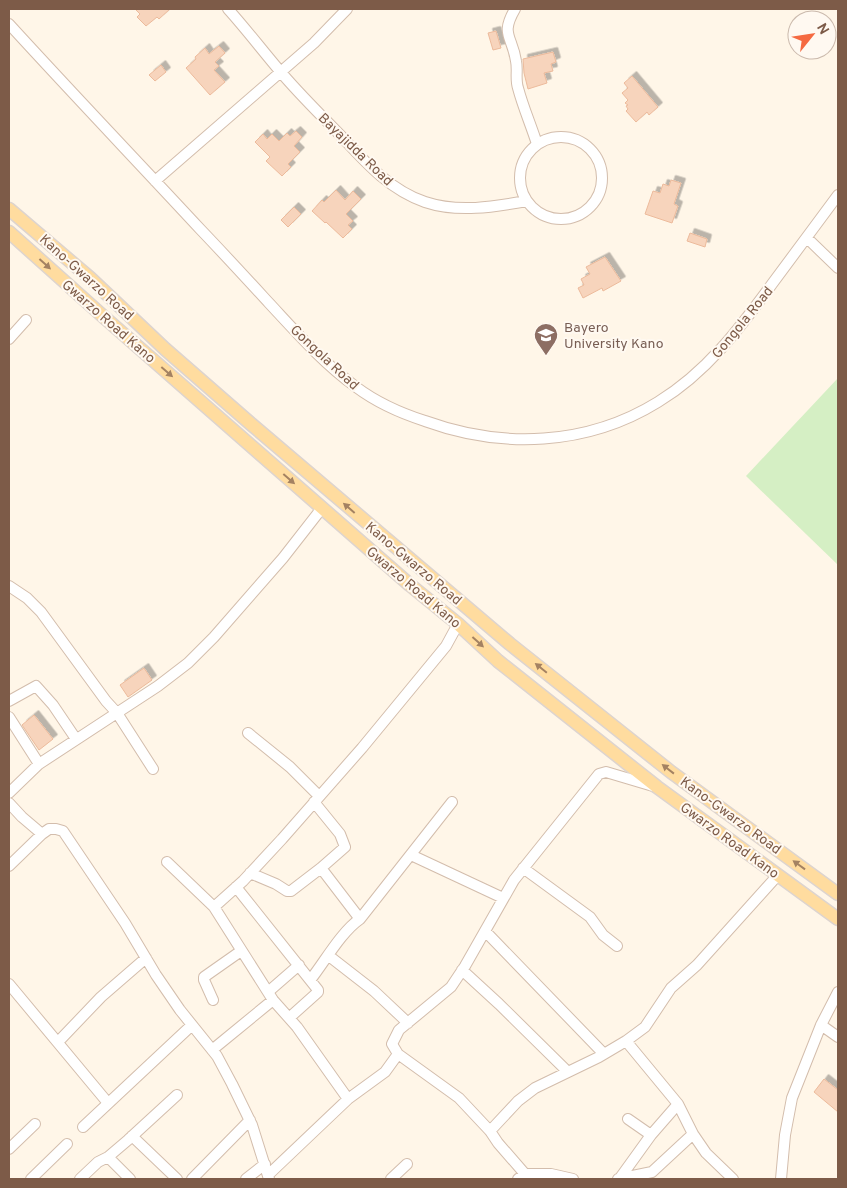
<svg xmlns="http://www.w3.org/2000/svg" width="847" height="1188" viewBox="0 0 847 1188" font-family="Overpass,sans-serif">
<style>
.green{fill:#d5efc4}
.building{fill:#f7d4bc;stroke:#ecba9b;filter:url(#shadow)}
.lines{fill:none;stroke-linecap:round;stroke-linejoin:round}
.minor-casing{stroke:#d3bdac;stroke-width:12}
.major-casing{stroke:#ddd4cf;stroke-width:15}
.minor{stroke:#fff;stroke-width:10}
.major{stroke:#ffdc9f;stroke-width:12}
.oneway{fill:#a48262}
.labels{text-anchor:middle;stroke-width:4;stroke-linejoin:round;paint-order:stroke}
.street-label{font-size:14px;fill:#7d5b48;stroke:#fff9f1}
.education-label{font-size:14px;fill:#785e54;stroke:#fff9f1;text-anchor:start}
</style>
<defs>
<filter id="shadow"><feDropShadow dx="4.5" dy="-4.5" stdDeviation="0" flood-color="#0004"/></filter>
</defs>
<rect width="100%" height="100%" fill="#fff6e8"/>
<path class="green" d="M 838,378 L 838,565 L 746,476 Z"/>
<path class="building" d="M 135,9 L 170,9 L 159,19 L 157,17 L 146,26 L 137,17 L 140,14 Z
M 496,31 L 501,48 L 493,50 L 488,33 Z
M 219,46 L 225,53 L 215,62 L 219,66 L 214,70 L 225,82 L 210,95 L 186,68 L 196,59 L 195,57 L 205,48 L 209,54 Z
M 553,52 L 556,62 L 551,64 L 553,71 L 544,73 L 547,83 L 528,89 L 524,73 L 523,59 Z
M 161,65 L 166,72 L 155,81 L 149,75 Z
M 632,76 L 658,107 L 649,115 L 647,112 L 636,122 L 626,111 L 628,109 L 626,106 L 628,105 L 625,103 L 628,100 L 622,93 L 628,88 L 624,83 Z
M 296,131 L 302,137 L 294,146 L 300,152 L 288,164 L 291,167 L 282,176 L 266,161 L 270,157 L 255,142 L 263,134 L 267,139 L 272,134 L 279,141 L 287,133 L 290,136 Z
M 671,180 L 681,183 L 674,204 L 678,206 L 672,223 L 645,214 L 653,191 L 660,193 L 663,184 L 669,186 Z
M 336,190 L 345,200 L 353,191 L 361,199 L 346,214 L 353,221 L 348,225 L 352,229 L 343,238 L 326,222 L 325,223 L 312,211 L 322,200 L 324,202 Z
M 294,207 L 301,214 L 288,227 L 281,220 Z
M 690,233 L 707,239 L 705,247 L 687,241 Z
M 605,257 L 621,281 L 603,291 L 602,288 L 583,298 L 578,288 L 584,285 L 581,279 L 590,274 L 586,267 Z
M 144,668 L 152,680 L 128,697 L 120,685 Z
M 34,715 L 53,739 L 39,750 L 22,725 Z
M 824,1079 L 838,1090 L 838,1112 L 814,1092 Z"/>
<g class="lines">
<g class="minor-casing">
<path id="minor" d="M 228,9 C 246,29 262,50 279,70 C 299,94 321,115 342,137 C 366,163 390,190 425,202 C 458,213 493,207 527,201
M 515,9 C 500,35 512,35 516,61 C 518,70 515,79 518,88 C 523,107 531,125 537,144
M 9,24 C 72,93 137,161 201,230 C 224,254 246,278 269,303 C 296,332 323,363 356,387 C 376,402 400,413 425,421 C 502,449 587,446 658,402 C 706,373 740,328 772,284 C 794,254 816,225 838,195
M520 178a41 41 0 1 1 82 0a41 41 0 1 1-82 0Z
M 155,181 L 314,43 L 347,9
M 807,238 L 838,268
M 9,339 L 26,320
M 9,586 L 27,598 L 41,612 L 106,701 L 117,713 L 153,769
M 9,701 L 36,686 L 53,705 L 76,739
M 9,717 L 39,764
M 248,733 L 290,767 L 319,796
M 9,793 L 39,764 L 158,686 L 188,663 L 214,637 L 283,558 L 322,508
M 9,803 L 22,817 L 42,834 L 49,829 L 56,829 L 63,831 L 125,923 L 156,975 L 180,1010 L 217,1056 L 232,1084 L 252,1125 L 269,1179
M 411,855 L 503,898
M 167,862 L 214,907 L 273,1000 L 297,1027 L 348,1099
M 9,866 L 42,834
M 321,868 L 360,919
M 523,868 L 590,917 L 603,935 L 617,946
M 250,873 L 276,884 L 287,891 L 291,891 L 321,868 L 345,847 L 340,834 L 314,802
M 236,887 L 318,990 L 318,992 L 289,1018
M 214,907 L 243,881 L 282,839 L 362,748 L 446,646 L 458,624
M 485,931 L 604,1054
M 329,956 L 374,991 L 408,1023
M 462,970 L 499,1004 L 568,1072
M 311,979 C 325,961 342,931 360,919 L 452,802
M 9,984 L 108,1103
M 268,992 L 299,965
M 213,1000 L 204,980 L 204,977 L 241,951
M 821,1025 L 838,1037
M 626,1041 L 678,1104 L 693,1134 L 706,1153 L 733,1179
M 58,1042 L 101,997 L 146,958
M 212,1050 L 273,1000
M 398,1054 L 392,1044 L 399,1030 L 451,987 L 465,966 L 514,880 L 599,774 L 606,772 L 653,786
M 628,1119 L 651,1135
M 83,1127 L 192,1025
M 490,1131 L 518,1101 L 535,1088 L 599,1057 L 626,1041 L 645,1027 L 671,988 L 697,965 L 778,875
M 132,1136 L 177,1179
M 9,1149 L 35,1124
M 108,1157 L 130,1179
M 268,1175 L 348,1099 L 385,1072 L 398,1054 L 459,1098 L 490,1131 L 498,1143 L 525,1174
M 620,1178 L 651,1135 L 678,1104
M 31,1179 L 67,1144
M 80,1179 L 98,1162 L 108,1157 L 128,1140 L 177,1095
M 192,1179 L 250,1120
M 246,1179 L 265,1164
M 391,1179 L 407,1164
M 518,1179 L 525,1174 L 551,1174 L 573,1179
M 618,1179 L 652,1172 L 693,1134
M 781,1179 L 785,1135 L 792,1098 L 821,1025 L 838,992"/>
</g>
<g class="major-casing">
<path id="major" d="M 9,209 L 90,278 L 165,349 L 251,424 L 510,644 L 671,772 L 838,894
M 9,232 L 105,318 L 410,585 L 458,624 L 498,661 L 657,787 L 838,919"/>
</g>
<use href="#minor" class="minor"/>
<use href="#major" class="major"/>
</g>
<defs><path id="oneway-solid" d="M-6-.8H1V-3.2L6.5 0L1 3.2V.8H-6Z" transform="scale(1.25)"/></defs>
<g class="oneway">
<use href="#oneway-solid" transform="translate(45 264) rotate(42)"/>
<use href="#oneway-solid" transform="translate(167 372) rotate(41)"/>
<use href="#oneway-solid" transform="translate(289 479) rotate(41)"/>
<use href="#oneway-solid" transform="translate(349 508) rotate(-139)"/>
<use href="#oneway-solid" transform="translate(478 642) rotate(42)"/>
<use href="#oneway-solid" transform="translate(541 668) rotate(-141)"/>
<use href="#oneway-solid" transform="translate(668 769) rotate(-142)"/>
<use href="#oneway-solid" transform="translate(799 865) rotate(-144)"/>
</g>
<defs>
<g id="university-pin" transform="scale(1.25)"><path d="M0 17L-7.5 6A9.5 9.5 0 1 1 7.5 6Z" fill="#8d6e63" stroke="#fff9f1"/><path d="M0-5L7-2L0 1L-7-2ZM-4 1L0 2.5L4 1V4Q0 6-4 4Z" fill="#fff"/></g>
</defs>
<g fill-rule="evenodd">
<use href="#university-pin" x="546" y="335"/>
</g>
<g class="labels">
<g class="street-label">
<text transform="translate(356 149) rotate(44)" y="5">Bayajidda Road</text>
<text transform="translate(87 277) rotate(42)" y="5">Kano-Gwarzo Road</text>
<text transform="translate(109 321) rotate(41)" y="5">Gwarzo Road Kano</text>
<text transform="translate(742 322) rotate(-51)" y="5">Gongola Road</text>
<text transform="translate(325 357) rotate(43)" y="5">Gongola Road</text>
<text transform="translate(414 563) rotate(40)" y="5">Kano-Gwarzo Road</text>
<text transform="translate(414 587) rotate(40)" y="5">Gwarzo Road Kano</text>
<text transform="translate(731 815) rotate(36)" y="5">Kano-Gwarzo Road</text>
<text transform="translate(730 840) rotate(36)" y="5">Gwarzo Road Kano</text>
</g>
<g class="education-label">
<text x="564" y="332">Bayero<tspan x="564" dy="16">University Kano</tspan></text>
</g>
</g>
<rect width="847" height="1188" fill="none" stroke="#7d5b48" stroke-width="20"/>
<g transform="translate(812 35) rotate(60)"><circle r="24" fill="#fff9f1" stroke="#cbbaad"/>
<path d="M0-4L9 19L0 12L-9 19Z" fill="#f56a41"/>
<text y="-8" font-size="14" font-weight="bold" text-anchor="middle" fill="#7d5b48">N</text>
</g>
</svg>
